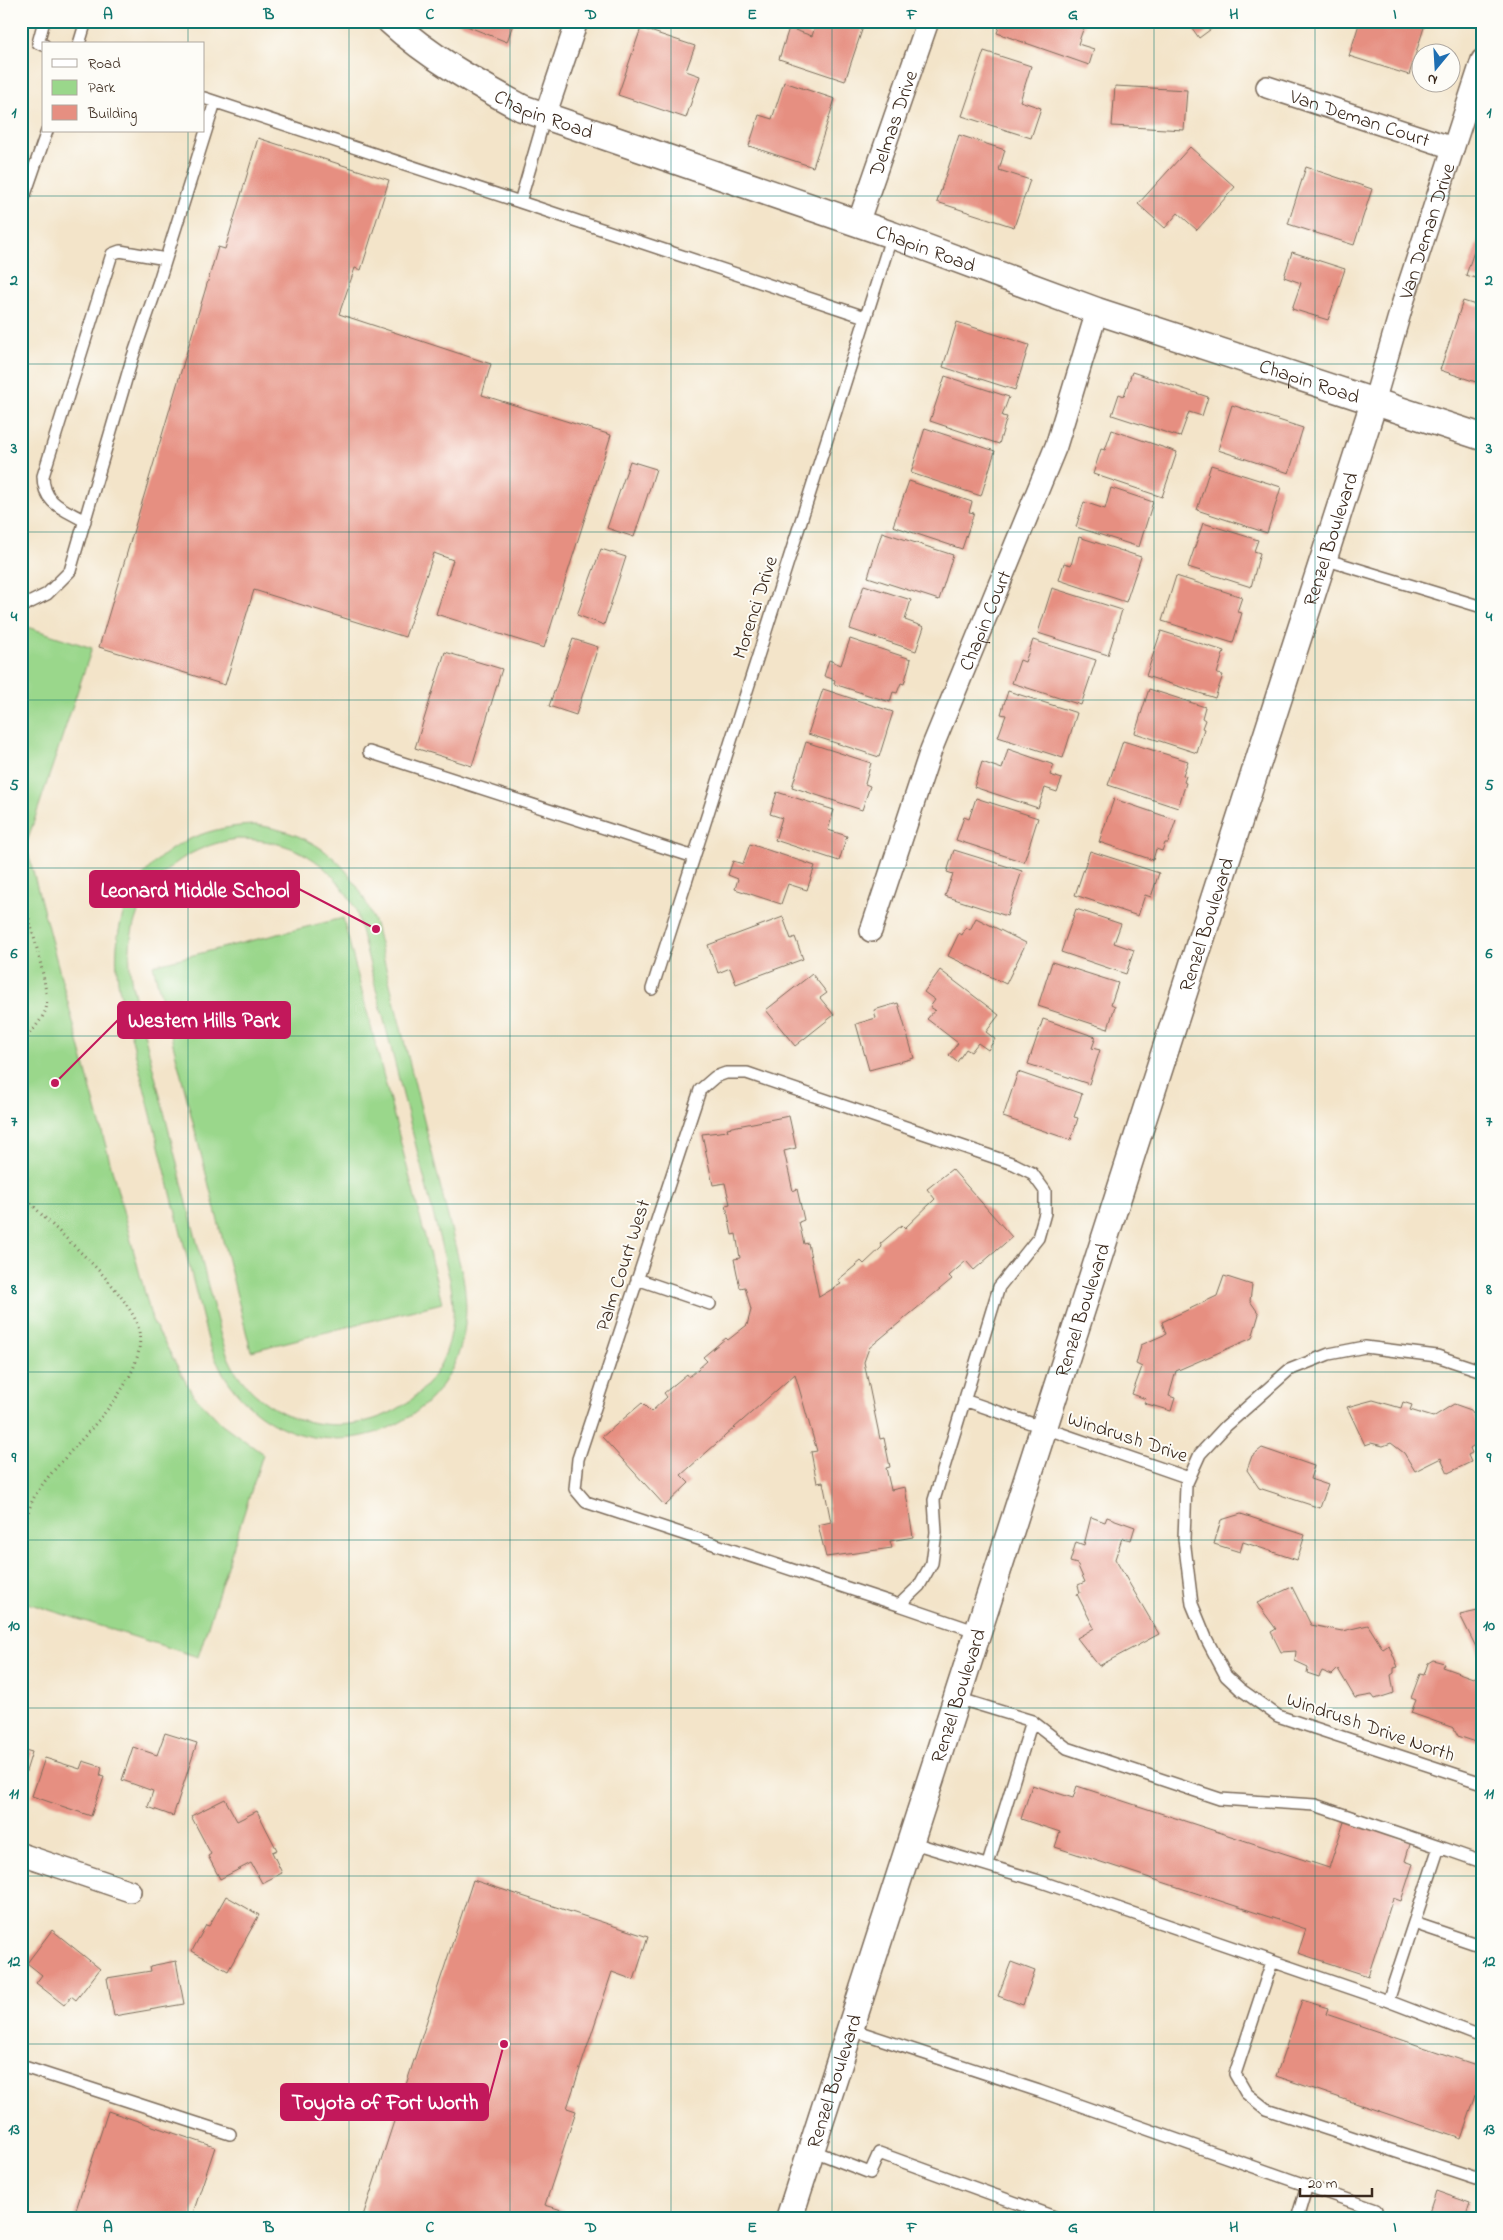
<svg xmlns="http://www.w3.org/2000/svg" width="1503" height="2240" viewBox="0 0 1503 2240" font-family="'Indie Flower',sans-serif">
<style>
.green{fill:#9ad78b;stroke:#6a8054;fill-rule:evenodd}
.building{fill:#e68f81}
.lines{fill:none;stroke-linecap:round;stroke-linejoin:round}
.service-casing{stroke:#7b6b5a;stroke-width:14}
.minor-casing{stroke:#7b6b5a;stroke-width:24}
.tertiary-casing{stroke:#7b6b5a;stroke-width:29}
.path{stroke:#7b6b5a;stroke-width:3;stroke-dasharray:1 4;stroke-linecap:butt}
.service{stroke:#fff;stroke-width:11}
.minor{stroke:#fff;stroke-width:21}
.tertiary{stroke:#fff;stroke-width:26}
.grid{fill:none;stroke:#0f766e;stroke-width:1;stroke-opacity:0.55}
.labels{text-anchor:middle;stroke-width:4;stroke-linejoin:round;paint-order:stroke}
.street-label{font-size:20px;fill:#3b2a1e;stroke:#fdfcf7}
.leader{fill:none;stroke:#c2185b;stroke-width:2}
.callout-dot{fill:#c2185b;stroke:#fdfcf7;stroke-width:2}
.callout{fill:#c2185b;stroke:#c2185b;stroke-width:2}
.callout-label{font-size:21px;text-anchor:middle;font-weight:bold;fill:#fff}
.neatline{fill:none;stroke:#0f766e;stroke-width:2}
.grid-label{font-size:16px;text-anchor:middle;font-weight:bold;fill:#0f766e}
</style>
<rect width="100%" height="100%" fill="#fdfcf7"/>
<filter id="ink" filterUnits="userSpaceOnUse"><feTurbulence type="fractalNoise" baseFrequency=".02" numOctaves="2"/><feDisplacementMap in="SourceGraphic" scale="10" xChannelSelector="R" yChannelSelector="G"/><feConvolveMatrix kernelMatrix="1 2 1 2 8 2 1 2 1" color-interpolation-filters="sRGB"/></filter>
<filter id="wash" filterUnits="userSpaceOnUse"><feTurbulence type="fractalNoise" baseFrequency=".0096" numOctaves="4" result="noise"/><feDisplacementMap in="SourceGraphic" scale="20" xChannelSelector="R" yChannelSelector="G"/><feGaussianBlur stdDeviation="1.12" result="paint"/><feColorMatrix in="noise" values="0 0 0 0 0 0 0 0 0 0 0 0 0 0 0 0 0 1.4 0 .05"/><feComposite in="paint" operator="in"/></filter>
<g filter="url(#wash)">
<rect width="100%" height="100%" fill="#f3e4c9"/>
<path class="green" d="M 21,625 L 92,648 L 26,845 L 152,1320 L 192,1393 L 222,1424 L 263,1454 L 198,1657 L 21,1601 Z
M 256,825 C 318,834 354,865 375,924 L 463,1277 C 494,1448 264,1506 208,1340 L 119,988 C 104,894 160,827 256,825 ZM 236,839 C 292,839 330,860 356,910 L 450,1280 C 453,1298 455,1315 451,1333 C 432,1436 293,1457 236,1372 C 229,1361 225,1349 221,1337 L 132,985 C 119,909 161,851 236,839 Z
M 343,918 L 442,1303 L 251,1351 L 153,965 Z"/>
<g id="blocks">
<path class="building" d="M 454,21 L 514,21 L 507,42 Z
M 817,21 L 865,21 L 845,81 L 779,59 L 789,28 L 812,36 Z
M 1001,21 L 1086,21 L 1078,44 L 1094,49 L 1089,65 L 997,33 Z
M 1187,21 L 1222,21 L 1199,38 Z
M 1360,21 L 1426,21 L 1409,75 L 1349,56 Z
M 641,28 L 695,46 L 686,71 L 700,76 L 686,118 L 618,95 Z
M 984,51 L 1031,66 L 1020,101 L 1041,108 L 1031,138 L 962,116 Z
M 784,82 L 835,99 L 813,167 L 749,146 L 759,115 L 772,119 Z
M 1115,86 L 1187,90 L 1184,130 L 1112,126 Z
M 959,135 L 1005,150 L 999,170 L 1030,180 L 1014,227 L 937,202 Z
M 258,138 L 389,180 L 361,270 L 355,268 L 339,314 L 491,364 L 482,395 L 611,435 L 544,648 L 436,614 L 453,560 L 434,553 L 405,637 L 254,590 L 225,685 L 99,647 L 218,247 L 225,249 Z
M 1190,147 L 1235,187 L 1197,230 L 1178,213 L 1165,228 L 1138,204 Z
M 1306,167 L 1372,189 L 1354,245 L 1288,224 Z
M 1482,228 L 1482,280 L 1466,275 Z
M 1292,252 L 1345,269 L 1328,320 L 1292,309 L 1301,283 L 1284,277 Z
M 1463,301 L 1482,307 L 1482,384 L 1440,370 Z
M 957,322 L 1029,345 L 1015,390 L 943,367 Z
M 1132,372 L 1208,397 L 1202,416 L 1189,412 L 1180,437 L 1112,415 L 1119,394 L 1124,396 Z
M 945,376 L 1009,397 L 1002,416 L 1007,417 L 999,444 L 930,421 Z
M 1232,405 L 1303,428 L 1289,473 L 1218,450 Z
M 925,428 L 995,451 L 981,496 L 911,473 Z
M 1112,430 L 1177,452 L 1162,497 L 1093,474 L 1101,449 L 1105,450 Z
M 630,461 L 656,469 L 634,537 L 607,528 Z
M 1211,465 L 1281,487 L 1267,533 L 1197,510 Z
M 909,481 L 972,502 L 969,512 L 974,513 L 962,549 L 893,526 Z
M 1111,488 L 1153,502 L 1139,547 L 1076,527 L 1084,502 L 1105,509 Z
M 1203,523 L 1258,540 L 1254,551 L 1260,553 L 1251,587 L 1188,567 Z
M 882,532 L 953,555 L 939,600 L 868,577 Z
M 1079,537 L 1141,557 L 1126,602 L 1059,580 L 1064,563 L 1071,565 Z
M 601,549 L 626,557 L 604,625 L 577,615 Z
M 1176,576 L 1242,597 L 1237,612 L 1242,613 L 1233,643 L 1162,621 Z
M 864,585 L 911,600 L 905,620 L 924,627 L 916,651 L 850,629 Z
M 1052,588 L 1122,610 L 1108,655 L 1038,633 Z
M 1161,631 L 1224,651 L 1217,674 L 1223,675 L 1215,698 L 1146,676 Z
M 573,639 L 598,647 L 576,715 L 549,706 Z
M 850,639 L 911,659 L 904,684 L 901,683 L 897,693 L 893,692 L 890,702 L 834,684 L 835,680 L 824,676 L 829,660 L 841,665 Z
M 1033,640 L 1096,660 L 1081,705 L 1012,683 L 1020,660 L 1025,662 Z
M 445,652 L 502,669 L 472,766 L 415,748 Z
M 823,689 L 893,712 L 879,757 L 808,734 Z
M 1149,689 L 1205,707 L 1202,718 L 1205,720 L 1202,728 L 1204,729 L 1197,753 L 1135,733 Z
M 1008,691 L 1077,713 L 1063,758 L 998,737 L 1006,715 L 1001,714 Z
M 1123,741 L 1188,761 L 1183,775 L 1186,776 L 1184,782 L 1186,783 L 1178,808 L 1108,785 Z
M 806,742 L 871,763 L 865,784 L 870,786 L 862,810 L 792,787 Z
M 1008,749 L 1054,765 L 1050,775 L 1062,779 L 1057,792 L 1045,788 L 1038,808 L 974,787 L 982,762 L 1002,769 Z
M 777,792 L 834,810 L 828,830 L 847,836 L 839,861 L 775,840 L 782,818 L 770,814 Z
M 976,798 L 1038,818 L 1024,862 L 956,840 L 964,817 L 969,819 Z
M 1114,799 L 1176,820 L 1168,843 L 1165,843 L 1162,851 L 1156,849 L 1153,860 L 1099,842 Z
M 750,844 L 815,866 L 807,890 L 788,884 L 781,904 L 735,889 L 738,879 L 728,875 L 733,861 L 743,864 Z
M 954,850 L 1022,871 L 1007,916 L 945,896 L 953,874 L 947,872 Z
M 1090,851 L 1159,873 L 1151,897 L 1145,895 L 1138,916 L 1075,895 Z
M 1076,909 L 1121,924 L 1114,943 L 1134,950 L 1126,974 L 1061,952 Z
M 783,917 L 791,939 L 795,937 L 803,959 L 736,984 L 730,968 L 718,973 L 708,945 Z
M 976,918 L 1026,943 L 1006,984 L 948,956 L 959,933 L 962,935 L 966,927 L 970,930 Z
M 1052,962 L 1118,983 L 1111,1004 L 1115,1006 L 1108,1029 L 1038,1006 Z
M 940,970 L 999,1015 L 986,1032 L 995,1039 L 988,1050 L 978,1043 L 971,1052 L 966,1049 L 957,1062 L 949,1055 L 958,1043 L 927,1019 L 935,1010 L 930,1007 L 935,1000 L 924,992 Z
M 812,974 L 827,993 L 820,998 L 834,1015 L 795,1046 L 766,1010 Z
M 898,1003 L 914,1058 L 869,1070 L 856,1024 L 876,1018 L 874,1010 Z
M 1043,1019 L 1096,1037 L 1092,1048 L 1100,1050 L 1089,1084 L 1028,1064 Z
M 1018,1072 L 1082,1094 L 1074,1117 L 1078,1118 L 1071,1140 L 1003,1117 Z
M 789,1116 L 796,1148 L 784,1151 L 793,1191 L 797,1189 L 804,1220 L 799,1222 L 804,1244 L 808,1243 L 819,1297 L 841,1284 L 838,1280 L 861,1261 L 864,1264 L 882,1247 L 880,1244 L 902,1225 L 905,1228 L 935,1199 L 927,1189 L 952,1169 L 1012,1237 L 974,1270 L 966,1261 L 949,1276 L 952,1279 L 869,1348 L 864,1362 L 880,1439 L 884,1438 L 890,1467 L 886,1468 L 891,1490 L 905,1487 L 913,1537 L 890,1541 L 892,1548 L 826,1557 L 818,1525 L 831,1522 L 823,1482 L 817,1483 L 811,1452 L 817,1451 L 795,1374 L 681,1475 L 689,1483 L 665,1506 L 602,1437 L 642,1403 L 651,1412 L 667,1397 L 664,1393 L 687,1374 L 689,1377 L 707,1361 L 703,1357 L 726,1338 L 728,1340 L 747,1325 L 751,1310 L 745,1287 L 740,1288 L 734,1259 L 740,1258 L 736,1234 L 732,1235 L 726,1205 L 730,1204 L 725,1183 L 713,1185 L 702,1134 L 728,1131 L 727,1128 Z
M 1224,1276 L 1252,1285 L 1250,1301 L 1259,1314 L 1252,1338 L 1176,1371 L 1169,1396 L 1175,1398 L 1171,1411 L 1144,1403 L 1146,1399 L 1132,1394 L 1142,1367 L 1136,1364 L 1141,1345 L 1166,1334 L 1162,1322 L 1217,1296 Z
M 1373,1400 L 1401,1408 L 1403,1402 L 1412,1405 L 1410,1410 L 1433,1417 L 1454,1404 L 1471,1410 L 1482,1434 L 1482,1440 L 1470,1448 L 1472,1453 L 1468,1455 L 1471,1462 L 1448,1473 L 1441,1458 L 1415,1471 L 1404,1453 L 1391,1443 L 1383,1446 L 1371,1443 L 1365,1445 L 1347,1407 Z
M 1262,1448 L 1314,1466 L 1310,1479 L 1328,1485 L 1320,1508 L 1259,1488 L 1247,1470 L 1252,1456 Z
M 1241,1514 L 1305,1535 L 1297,1560 L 1243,1542 L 1240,1552 L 1214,1544 L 1221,1520 Z
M 1091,1517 L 1105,1522 L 1107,1517 L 1135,1527 L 1131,1540 L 1122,1538 L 1115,1559 L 1159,1634 L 1099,1666 L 1077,1638 L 1094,1628 L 1077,1594 L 1080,1593 L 1078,1585 L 1085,1582 L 1077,1564 L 1070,1562 L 1076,1542 L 1084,1545 Z
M 1292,1587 L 1311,1625 L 1342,1631 L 1368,1625 L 1383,1649 L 1389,1645 L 1398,1667 L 1394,1668 L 1394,1673 L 1391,1675 L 1394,1693 L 1375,1699 L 1372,1695 L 1355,1698 L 1338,1669 L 1332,1675 L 1322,1671 L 1319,1677 L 1307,1673 L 1308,1667 L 1295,1661 L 1296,1651 L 1281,1652 L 1271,1632 L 1276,1629 L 1257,1603 Z
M 1482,1610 L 1482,1652 L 1479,1653 L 1460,1615 Z
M 1433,1660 L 1444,1663 L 1442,1667 L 1473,1678 L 1482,1674 L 1482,1744 L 1458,1736 L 1454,1728 L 1411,1713 L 1416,1700 L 1411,1698 L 1420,1674 L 1424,1675 L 1428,1663 Z
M 165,1733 L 197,1743 L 173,1816 L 148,1807 L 153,1791 L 122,1780 L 133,1747 L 157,1755 Z
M 21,1749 L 32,1752 L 22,1784 L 21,1784 Z
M 45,1758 L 80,1769 L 83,1761 L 102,1767 L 100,1776 L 104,1777 L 91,1816 L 32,1796 Z
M 1032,1785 L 1073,1798 L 1077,1786 L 1329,1868 L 1345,1819 L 1411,1841 L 1405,1861 L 1413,1864 L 1401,1901 L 1393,1898 L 1368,1976 L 1298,1953 L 1306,1929 L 1055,1847 L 1060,1832 L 1021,1819 Z
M 225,1799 L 237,1821 L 257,1811 L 277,1850 L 272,1852 L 282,1873 L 262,1883 L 251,1863 L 220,1879 L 208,1856 L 211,1854 L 191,1816 Z
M 473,1880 L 648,1937 L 634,1980 L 612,1972 L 567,2108 L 576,2111 L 545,2205 L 575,2214 L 573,2219 L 362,2219 Z
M 226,1896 L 259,1915 L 228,1971 L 192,1951 L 206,1925 L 209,1926 Z
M 52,1930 L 100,1969 L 76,2000 L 71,1996 L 64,2005 L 36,1983 L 42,1975 L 27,1963 Z
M 176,1961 L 184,2004 L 114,2016 L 107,1978 L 151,1971 L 150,1966 Z
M 1011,1962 L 1035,1971 L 1023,2005 L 998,1996 Z
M 1302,2000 L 1328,2008 L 1326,2014 L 1482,2067 L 1482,2078 L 1461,2139 L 1276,2076 Z
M 108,2111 L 215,2147 L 191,2219 L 73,2219 Z
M 1436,2191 L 1470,2203 L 1465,2219 L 1427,2219 Z"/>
</g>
</g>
<g filter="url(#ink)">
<use href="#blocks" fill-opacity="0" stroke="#7b6b5a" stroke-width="1"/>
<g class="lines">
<g class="service-casing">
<path id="service" d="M 79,44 L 86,21
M 44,45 L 38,43 L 44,21
M 204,98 L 520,202 L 545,116
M 520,202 L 865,317
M 21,206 L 47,131
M 85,521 C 64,509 43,504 43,476 L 112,254 L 120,251 L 166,259
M 1324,559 L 1482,607
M 21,607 L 47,594 L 70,571 L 132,359 L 159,281 L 215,102
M 369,752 L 694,857
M 652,989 L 892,235
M 726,1073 L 747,1073 L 1014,1164 L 1032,1173 L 1045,1191 L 1045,1213 L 1038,1238 L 999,1287 L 934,1500 L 936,1532 L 932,1563 L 919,1586 L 899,1605 L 586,1502 L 575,1489 L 578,1459 L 700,1090 L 715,1077 Z
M 637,1279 L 710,1304
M 1482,1371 L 1437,1356 L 1365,1347 L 1329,1354 L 1289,1370 L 1226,1426 L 1200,1454 L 1186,1485 L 1184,1539 L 1192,1604 L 1206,1638 L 1226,1676 L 1240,1689 L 1278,1716 L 1482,1783
M 964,1400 L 1189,1478
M 899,1605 L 978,1632
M 957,1698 L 1032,1721 L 1067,1748 L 1220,1799 L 1315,1805 L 1439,1847 L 1388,2001
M 910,1842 L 1036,1880 L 1388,2001 L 1482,2037
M 1439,1847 L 1482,1862
M 988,1864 L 1032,1721
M 1414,1923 L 1482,1946
M 1272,1962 L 1235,2074 L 1246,2093 L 1266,2109 L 1482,2180
M 850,2029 L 1039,2091 L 1376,2210
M 21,2066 L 230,2134
M 811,2150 L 870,2173 L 879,2153 L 1060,2219
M 1297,2219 L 1307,2185"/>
</g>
<g class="minor-casing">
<g id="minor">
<path id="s1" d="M 1267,87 L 1453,148"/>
<path d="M 545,116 L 577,21"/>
<path id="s2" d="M 858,223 L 928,21"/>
<path id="s3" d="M 1374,402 L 1404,299 L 1482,60"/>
<path id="s4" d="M 871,931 L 931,750 L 1056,446 L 1097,311"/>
<path d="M 21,1854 L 130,1891"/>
</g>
</g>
<g class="tertiary-casing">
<g id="tertiary">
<path id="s5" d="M 390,21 C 429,57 476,83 522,108 L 892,235 L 1097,311 L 1482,437"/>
<path id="s6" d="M 789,2219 L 1374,402"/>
</g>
</g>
<path class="path" d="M 21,890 C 27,913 51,991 46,1009 C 42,1021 29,1034 21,1044
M 21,1192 C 56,1234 105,1267 133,1315 C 167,1373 63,1449 36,1494 C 28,1507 26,1523 21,1537"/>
<use href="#service" class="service"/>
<use href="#minor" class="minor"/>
<use href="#tertiary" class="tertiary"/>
</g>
</g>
<path class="grid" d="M 188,21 L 188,44M 349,21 L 349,2219M 510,21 L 510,2219M 671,21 L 671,2219M 832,21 L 832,2219M 993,21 L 993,2219M 1154,21 L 1154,2219M 1315,21 L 1315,2219M 188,131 L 188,2219M 21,196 L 1482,196M 21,364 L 1482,364M 21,532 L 1482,532M 21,700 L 1482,700M 21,868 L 1482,868M 21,1036 L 1482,1036M 21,1204 L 1482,1204M 21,1372 L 1482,1372M 21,1540 L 1482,1540M 21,1708 L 1482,1708M 21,1876 L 1482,1876M 21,2044 L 1482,2044"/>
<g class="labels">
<g class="street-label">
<text dy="7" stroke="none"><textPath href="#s5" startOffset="181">Chapin Road</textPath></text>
<text dy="7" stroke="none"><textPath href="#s1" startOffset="98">Van Deman Court</textPath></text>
<text dy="7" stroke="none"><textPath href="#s2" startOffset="106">Delmas Drive</textPath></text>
<text dy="7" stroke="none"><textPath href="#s3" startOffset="179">Van Deman Drive</textPath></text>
<text dy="7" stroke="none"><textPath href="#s5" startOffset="586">Chapin Road</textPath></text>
<text dy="7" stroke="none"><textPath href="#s5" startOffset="992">Chapin Road</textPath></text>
<text dy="7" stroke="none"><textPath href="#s6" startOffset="1765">Renzel Boulevard</textPath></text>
<text transform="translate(754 607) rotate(-72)" y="7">Morenci Drive</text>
<text dy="7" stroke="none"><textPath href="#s4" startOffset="331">Chapin Court</textPath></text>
<text dy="7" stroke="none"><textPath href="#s6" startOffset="1360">Renzel Boulevard</textPath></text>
<text transform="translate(622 1265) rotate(-72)" y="7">Palm Court West</text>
<text dy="7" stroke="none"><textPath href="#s6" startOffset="955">Renzel Boulevard</textPath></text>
<text transform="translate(1128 1436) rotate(18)" y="7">Windrush Drive</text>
<text dy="7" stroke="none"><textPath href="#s6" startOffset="550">Renzel Boulevard</textPath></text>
<text transform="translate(1371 1726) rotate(19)" y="7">Windrush Drive North</text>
<text dy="7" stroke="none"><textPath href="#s6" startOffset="145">Renzel Boulevard</textPath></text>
</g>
</g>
<path class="leader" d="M376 929L299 889M55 1083L118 1020M504 2044L488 2102"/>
<g class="callout-dot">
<circle cx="376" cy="929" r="5"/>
<circle cx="55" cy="1083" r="5"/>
<circle cx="504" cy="2044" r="5"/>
</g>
<g class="callout">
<rect x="90" y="871" width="209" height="36" rx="5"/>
<rect x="118" y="1002" width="172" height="36" rx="5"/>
<rect x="281" y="2084" width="207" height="36" rx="5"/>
</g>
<g class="callout-label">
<text x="195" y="897">Leonard Middle School</text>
<text x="204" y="1027">Western Hills Park</text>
<text x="385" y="2109">Toyota of Fort Worth</text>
</g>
<rect width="1503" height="2240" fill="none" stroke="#fdfcf7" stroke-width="55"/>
<rect x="42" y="42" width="162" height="90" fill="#fdfcf7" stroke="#afa8a0"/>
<rect x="52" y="59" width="25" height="8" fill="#ffffff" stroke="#afa8a0"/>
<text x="88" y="68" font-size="15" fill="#3b2a1e">Road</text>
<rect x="52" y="80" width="25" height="15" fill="#9ad78b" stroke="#afa8a0"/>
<text x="88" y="92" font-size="15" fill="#3b2a1e">Park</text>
<rect x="52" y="105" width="25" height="15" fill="#e68f81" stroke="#afa8a0"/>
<text x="88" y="118" font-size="15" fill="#3b2a1e">Building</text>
<g transform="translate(1436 68) rotate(198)"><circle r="24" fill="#fdfcf7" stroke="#afa8a0"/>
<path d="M0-4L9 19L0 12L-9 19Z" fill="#1f6fb2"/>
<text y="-8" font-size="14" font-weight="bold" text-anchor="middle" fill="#3b2a1e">N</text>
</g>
<path d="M1300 2188v8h72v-8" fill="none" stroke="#3b2a1e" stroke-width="2.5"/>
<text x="1308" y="2188" font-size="15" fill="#3b2a1e" stroke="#fdfcf7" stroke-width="4" paint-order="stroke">20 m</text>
<rect x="28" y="28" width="1448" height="2184" class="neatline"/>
<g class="grid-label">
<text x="108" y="19">A</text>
<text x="269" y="19">B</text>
<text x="430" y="19">C</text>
<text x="591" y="19">D</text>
<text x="752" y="19">E</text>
<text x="912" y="19">F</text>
<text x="1073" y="19">G</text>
<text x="1234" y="19">H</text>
<text x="1395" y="19">I</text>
<text x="14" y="117">1</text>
<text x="1489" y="117">1</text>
<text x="14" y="285">2</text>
<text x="1489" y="285">2</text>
<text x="14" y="453">3</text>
<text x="1489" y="453">3</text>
<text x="14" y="621">4</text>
<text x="1489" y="621">4</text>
<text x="14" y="790">5</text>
<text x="1489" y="790">5</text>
<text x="14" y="958">6</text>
<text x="1489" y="958">6</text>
<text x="14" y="1126">7</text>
<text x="1489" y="1126">7</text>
<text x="14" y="1294">8</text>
<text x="1489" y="1294">8</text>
<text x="14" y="1462">9</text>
<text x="1489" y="1462">9</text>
<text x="14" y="1630">10</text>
<text x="1489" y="1630">10</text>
<text x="14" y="1798">11</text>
<text x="1489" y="1798">11</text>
<text x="14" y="1966">12</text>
<text x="1489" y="1966">12</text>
<text x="14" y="2134">13</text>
<text x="1489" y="2134">13</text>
<text x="108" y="2232">A</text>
<text x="269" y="2232">B</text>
<text x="430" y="2232">C</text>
<text x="591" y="2232">D</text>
<text x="752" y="2232">E</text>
<text x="912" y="2232">F</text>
<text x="1073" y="2232">G</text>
<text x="1234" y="2232">H</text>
<text x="1395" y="2232">I</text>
</g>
</svg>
